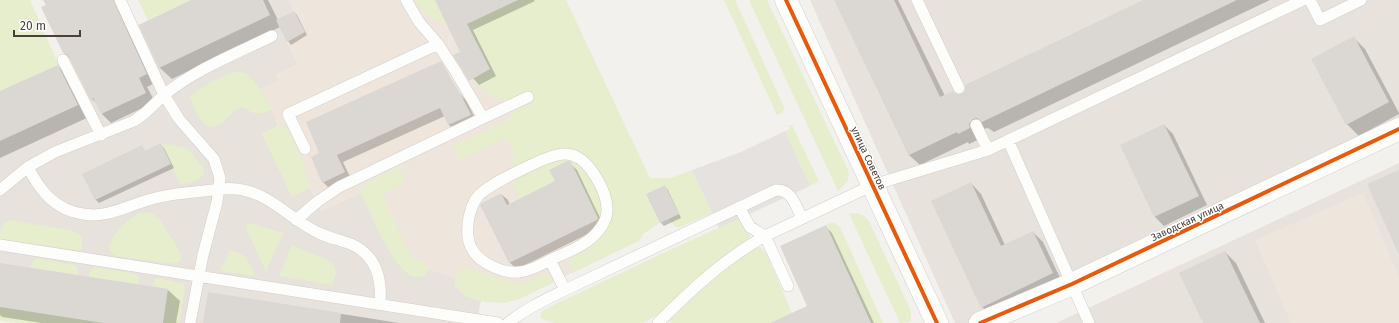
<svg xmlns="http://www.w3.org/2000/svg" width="1399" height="323" viewBox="0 0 1399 323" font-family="'Fira Sans',sans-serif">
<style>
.residential{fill:#e7e2db}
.education{fill:#eee6dd}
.green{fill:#e6eece}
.parking{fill:#e5e2df}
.shadow{fill:#0003}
.building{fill:#dbd8d4}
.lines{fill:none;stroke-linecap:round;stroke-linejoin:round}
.service-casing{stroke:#d1cecb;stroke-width:12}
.minor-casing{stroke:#d1cecb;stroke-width:23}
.tertiary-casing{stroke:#d1cecb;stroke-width:23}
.service{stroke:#fdfdfc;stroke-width:11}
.minor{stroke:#fdfdfc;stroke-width:22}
.tertiary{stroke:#fdfdfc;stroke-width:22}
.cycleway-casing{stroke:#fff;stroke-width:6}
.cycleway{stroke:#e8590c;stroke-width:4}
.labels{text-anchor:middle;stroke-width:3;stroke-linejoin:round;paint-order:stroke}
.street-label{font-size:10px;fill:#4b4038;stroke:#fff}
</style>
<rect width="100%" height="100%" fill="#f3f1ee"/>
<path class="residential" d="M 191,0 L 289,0 L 294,11 L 285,16 L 296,37 L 287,42 L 298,64 L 276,75 L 278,80 L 276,120 L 279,126 L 292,196 L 310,188 L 321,211 L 370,189 L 483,288 L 477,323 L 20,323 L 0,320 L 0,91 L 74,58 L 101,114 L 146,93 L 119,34 Z
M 810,0 L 1399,0 L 1399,117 L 970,323 L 955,323 Z
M 1399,163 L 1399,323 L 1056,323 Z"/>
<path class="education" d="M 289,0 L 547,0 L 640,240 L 519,299 L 405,262 L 370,189 L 321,211 L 310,188 L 292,197 L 262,134 L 279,125 L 261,89 L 278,80 L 276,75 L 298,64 L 287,41 L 296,37 L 285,15 L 294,11 Z
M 1363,193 L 1399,277 L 1399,323 L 1291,323 L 1255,240 Z"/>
<path class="green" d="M 0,0 L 30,0 L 77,106 L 68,110 L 49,69 L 0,91 Z
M 138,0 L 191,0 L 148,20 Z
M 415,0 L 435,0 L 447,24 C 432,21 423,13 415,0 Z
M 518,0 L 566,0 L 650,178 L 671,178 L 692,170 L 712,213 L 680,227 L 675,227 L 669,219 L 678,214 L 665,185 L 646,194 L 660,223 L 643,234 L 640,240 L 573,273 L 566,258 L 604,232 L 570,160 L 549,170 L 555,181 L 519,199 L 514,186 L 512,169 L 514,155 L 506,138 L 460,160 L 453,146 L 513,117 L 504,99 C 488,97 483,90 473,79 L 490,69 L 478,45 L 460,54 L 450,32 Z
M 724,0 L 735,0 L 784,107 L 783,112 L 777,115 Z
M 749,0 L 767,0 L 848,170 C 850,182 846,183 838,191 Z
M 235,72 L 246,73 L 261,89 L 272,110 C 266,112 261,114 254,113 C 249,112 245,107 240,108 C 232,110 228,120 221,124 C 203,135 194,109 190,96 L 214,80 Z
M 788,125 L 792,125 L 819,181 L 810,186 L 785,131 L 790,129 Z
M 279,126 L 288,130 L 300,153 L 310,188 L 292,197 L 262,134 Z
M 161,143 L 187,148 L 203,167 L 204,174 C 197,183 191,183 180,184 Z
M 398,167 L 405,181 L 394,189 L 382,194 L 411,257 L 425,263 L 428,270 L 425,276 C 420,277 416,278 410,275 C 392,267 370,212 361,193 L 362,187 L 367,182 Z
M 141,212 L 152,213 L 161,221 L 180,252 L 181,260 L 175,264 L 115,256 L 109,250 C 110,234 128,219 141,212 Z
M 857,213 L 864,216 L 869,221 L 911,311 L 911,322 L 900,323 L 849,214 Z
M 738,219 L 752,239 L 766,253 L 792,313 L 781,318 L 783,323 L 672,323 L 659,314 L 643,323 L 554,323 L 540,318 L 541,313 L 545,309 L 659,255 Z
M 10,220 L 74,231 L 82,236 L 82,251 L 0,239 C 0,230 1,224 10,220 Z
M 831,223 L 834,223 L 840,227 L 883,323 L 871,323 L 826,225 Z
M 247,224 L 252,224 L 283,233 L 266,272 L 246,228 Z
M 292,245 L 326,259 L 333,263 L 336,273 L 332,285 L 279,276 Z
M 230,250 C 247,254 248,261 256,276 L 220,271 Z
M 37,258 L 73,265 L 77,267 L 78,275 L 30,268 L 34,260 Z
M 95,267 L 135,274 L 139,276 L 138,284 L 89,277 L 91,269 Z
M 462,267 L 522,285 C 531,280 539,274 550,276 L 553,283 L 519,299 L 504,303 L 485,302 L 466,297 L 455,286 L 455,279 Z
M 159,278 L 184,284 L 185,288 L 179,323 L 163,323 L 168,289 L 152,286 L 155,279 Z
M 0,307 L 103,323 L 20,323 L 0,320 Z"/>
<path class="parking" d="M 785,131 L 810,186 L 719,228 L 692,170 L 741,152 Z"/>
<path class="shadow" d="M 45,0 L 116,0 L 155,83 L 147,87 L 155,102 L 111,123 L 102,114 L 98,105 L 92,99 L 73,62 L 64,53 Z
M 193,0 L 268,0 L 278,20 L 294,12 L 297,15 L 307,35 L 291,45 L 288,41 L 280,27 L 172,79 L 160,68 L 140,25 Z
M 436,0 L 534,0 L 535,1 L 473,30 L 496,76 L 479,85 L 473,78 Z
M 835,0 L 898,0 L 945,96 L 962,95 L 1146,0 L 1270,0 L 994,132 L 988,128 L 983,129 L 980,139 L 969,144 L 968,142 L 920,165 L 909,155 Z
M 1353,37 L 1365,49 L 1399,113 L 1399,114 L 1359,136 L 1347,124 Z
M 58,66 L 69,78 L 89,117 L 0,158 L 0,93 Z
M 460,94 L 466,100 L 477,122 L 456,132 L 449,125 L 445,116 L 343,162 L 351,179 L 330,189 L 323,182 L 312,157 Z
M 1164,125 L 1173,134 L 1207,205 L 1164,226 L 1155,217 L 1121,146 Z
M 161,145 L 164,148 L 174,168 L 99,203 L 96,200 L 84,174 L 142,147 L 146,152 Z
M 570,163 L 577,170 L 604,226 L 517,269 L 510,263 L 481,205 L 483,203 L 501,194 L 508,200 L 510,205 L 556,181 Z
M 971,183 L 981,194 L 1005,245 L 1033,232 L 1043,242 L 1063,284 L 993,317 L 982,307 Z
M 665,187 L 668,190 L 681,218 L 664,226 L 661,223 L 647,195 Z
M 825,226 L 832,233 L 874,323 L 784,323 L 809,306 Z
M 1225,252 L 1236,263 L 1265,323 L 1204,323 Z
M 0,264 L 168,290 L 180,301 L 176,323 L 42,323 L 2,317 L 0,315 Z
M 209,293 L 399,323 L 204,323 Z"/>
<path class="building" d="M 43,0 L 113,0 L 147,74 L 139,78 L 146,93 L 101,114 L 93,98 L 91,100 L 69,57 L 66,54 L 63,53 L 41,7 L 46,5 Z
M 191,0 L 263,0 L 270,15 L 159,68 L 139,25 Z
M 435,0 L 518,0 L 467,24 L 490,69 L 469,81 L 453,55 L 460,52 Z
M 834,0 L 894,0 L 940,97 L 953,91 L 955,94 L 962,94 L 965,92 L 965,85 L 1143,0 L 1237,0 L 982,122 L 977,118 L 973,119 L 969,124 L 970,128 L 958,134 L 957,132 L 909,155 Z
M 294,11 L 305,32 L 287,42 L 276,20 Z
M 1354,36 L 1389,102 L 1346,125 L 1311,59 Z
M 441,61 L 462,97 L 471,115 L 448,125 L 440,108 L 337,155 L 345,172 L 322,183 L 311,157 L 319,153 L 306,122 Z
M 58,65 L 78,105 L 0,141 L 0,91 Z
M 1164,124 L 1199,196 L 1154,217 L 1120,145 Z
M 161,143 L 171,164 L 95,200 L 82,174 L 142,145 L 145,151 Z
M 567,161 L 571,162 L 598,218 L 597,220 L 509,263 L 480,205 L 481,204 L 501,193 L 507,205 L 555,181 L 549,170 Z
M 1399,170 L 1399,255 L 1367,184 Z
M 971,182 L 1001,246 L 1033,231 L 1053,273 L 981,308 L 931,201 Z
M 665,185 L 679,214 L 660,223 L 646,194 Z
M 826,225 L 871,323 L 770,323 L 807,306 L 780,246 Z
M 1225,251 L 1260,323 L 1203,323 L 1179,273 Z
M 0,263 L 168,289 L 163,323 L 103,323 L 0,307 Z
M 208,292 L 341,313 L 340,323 L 203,323 Z"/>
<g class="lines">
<g class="service-casing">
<path id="service" d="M 917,0 L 959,88
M 1310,0 L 1320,20 L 1361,0
M 63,60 L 101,135
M 483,118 L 528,97
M 1008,140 L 1089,323
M 305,149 L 288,114 L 438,44 L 419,22 L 406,0
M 988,150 L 1303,0
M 28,167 C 40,191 55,210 83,214 C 104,218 123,208 142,202 C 162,195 183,193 204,191 C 217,189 231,187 243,190 C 273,196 292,221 319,233 C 329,238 340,240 351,244 C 376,255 382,279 380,304
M 0,190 L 28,167 L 55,152 L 134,121 L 145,113 L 164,95 L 120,0
M 296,220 L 317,202 L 339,187 L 483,118 L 456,72 L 438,44
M 0,245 L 498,323
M 550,260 C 567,252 588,245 599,230 C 603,225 607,218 607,211 C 608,193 590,160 572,155 C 561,152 550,157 540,161 C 523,169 491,183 479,195 C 473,201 471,209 469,217 C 464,243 472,258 496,268 C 503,271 512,273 519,272 C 530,271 541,265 550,260 L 565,290
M 788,286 L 765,236 L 873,185 L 988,150 L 976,125
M 190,323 L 203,255 L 217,202 L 220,178 L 214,159 L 179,119 L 164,95 C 196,69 235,54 272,36
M 508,323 C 525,309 545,300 565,290 L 776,190 C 792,189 796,207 802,218
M 658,323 C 691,290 724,259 765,236 L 750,227 L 739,207"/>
</g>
<g class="minor-casing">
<path id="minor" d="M 980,323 L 1072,284 L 1399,129"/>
</g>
<g class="tertiary-casing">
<path id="tertiary" d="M 786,0 L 937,323"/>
</g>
<use href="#service" class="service"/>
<use href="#minor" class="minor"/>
<use href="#tertiary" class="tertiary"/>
<g class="cycleway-casing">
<path id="cycleway" d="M 786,0 L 937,323
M 980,323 L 1072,284 L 1399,129"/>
</g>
<use href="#cycleway" class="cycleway"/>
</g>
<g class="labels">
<g class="street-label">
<text transform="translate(869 158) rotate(65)" y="4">улица Советов</text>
<text transform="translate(1187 221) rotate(-25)" y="4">Заводская улица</text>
</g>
</g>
<path d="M14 30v6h66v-6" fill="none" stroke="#4b4038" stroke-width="2"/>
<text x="20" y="30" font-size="12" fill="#4b4038" stroke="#ffffff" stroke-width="3" paint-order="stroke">20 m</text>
</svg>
